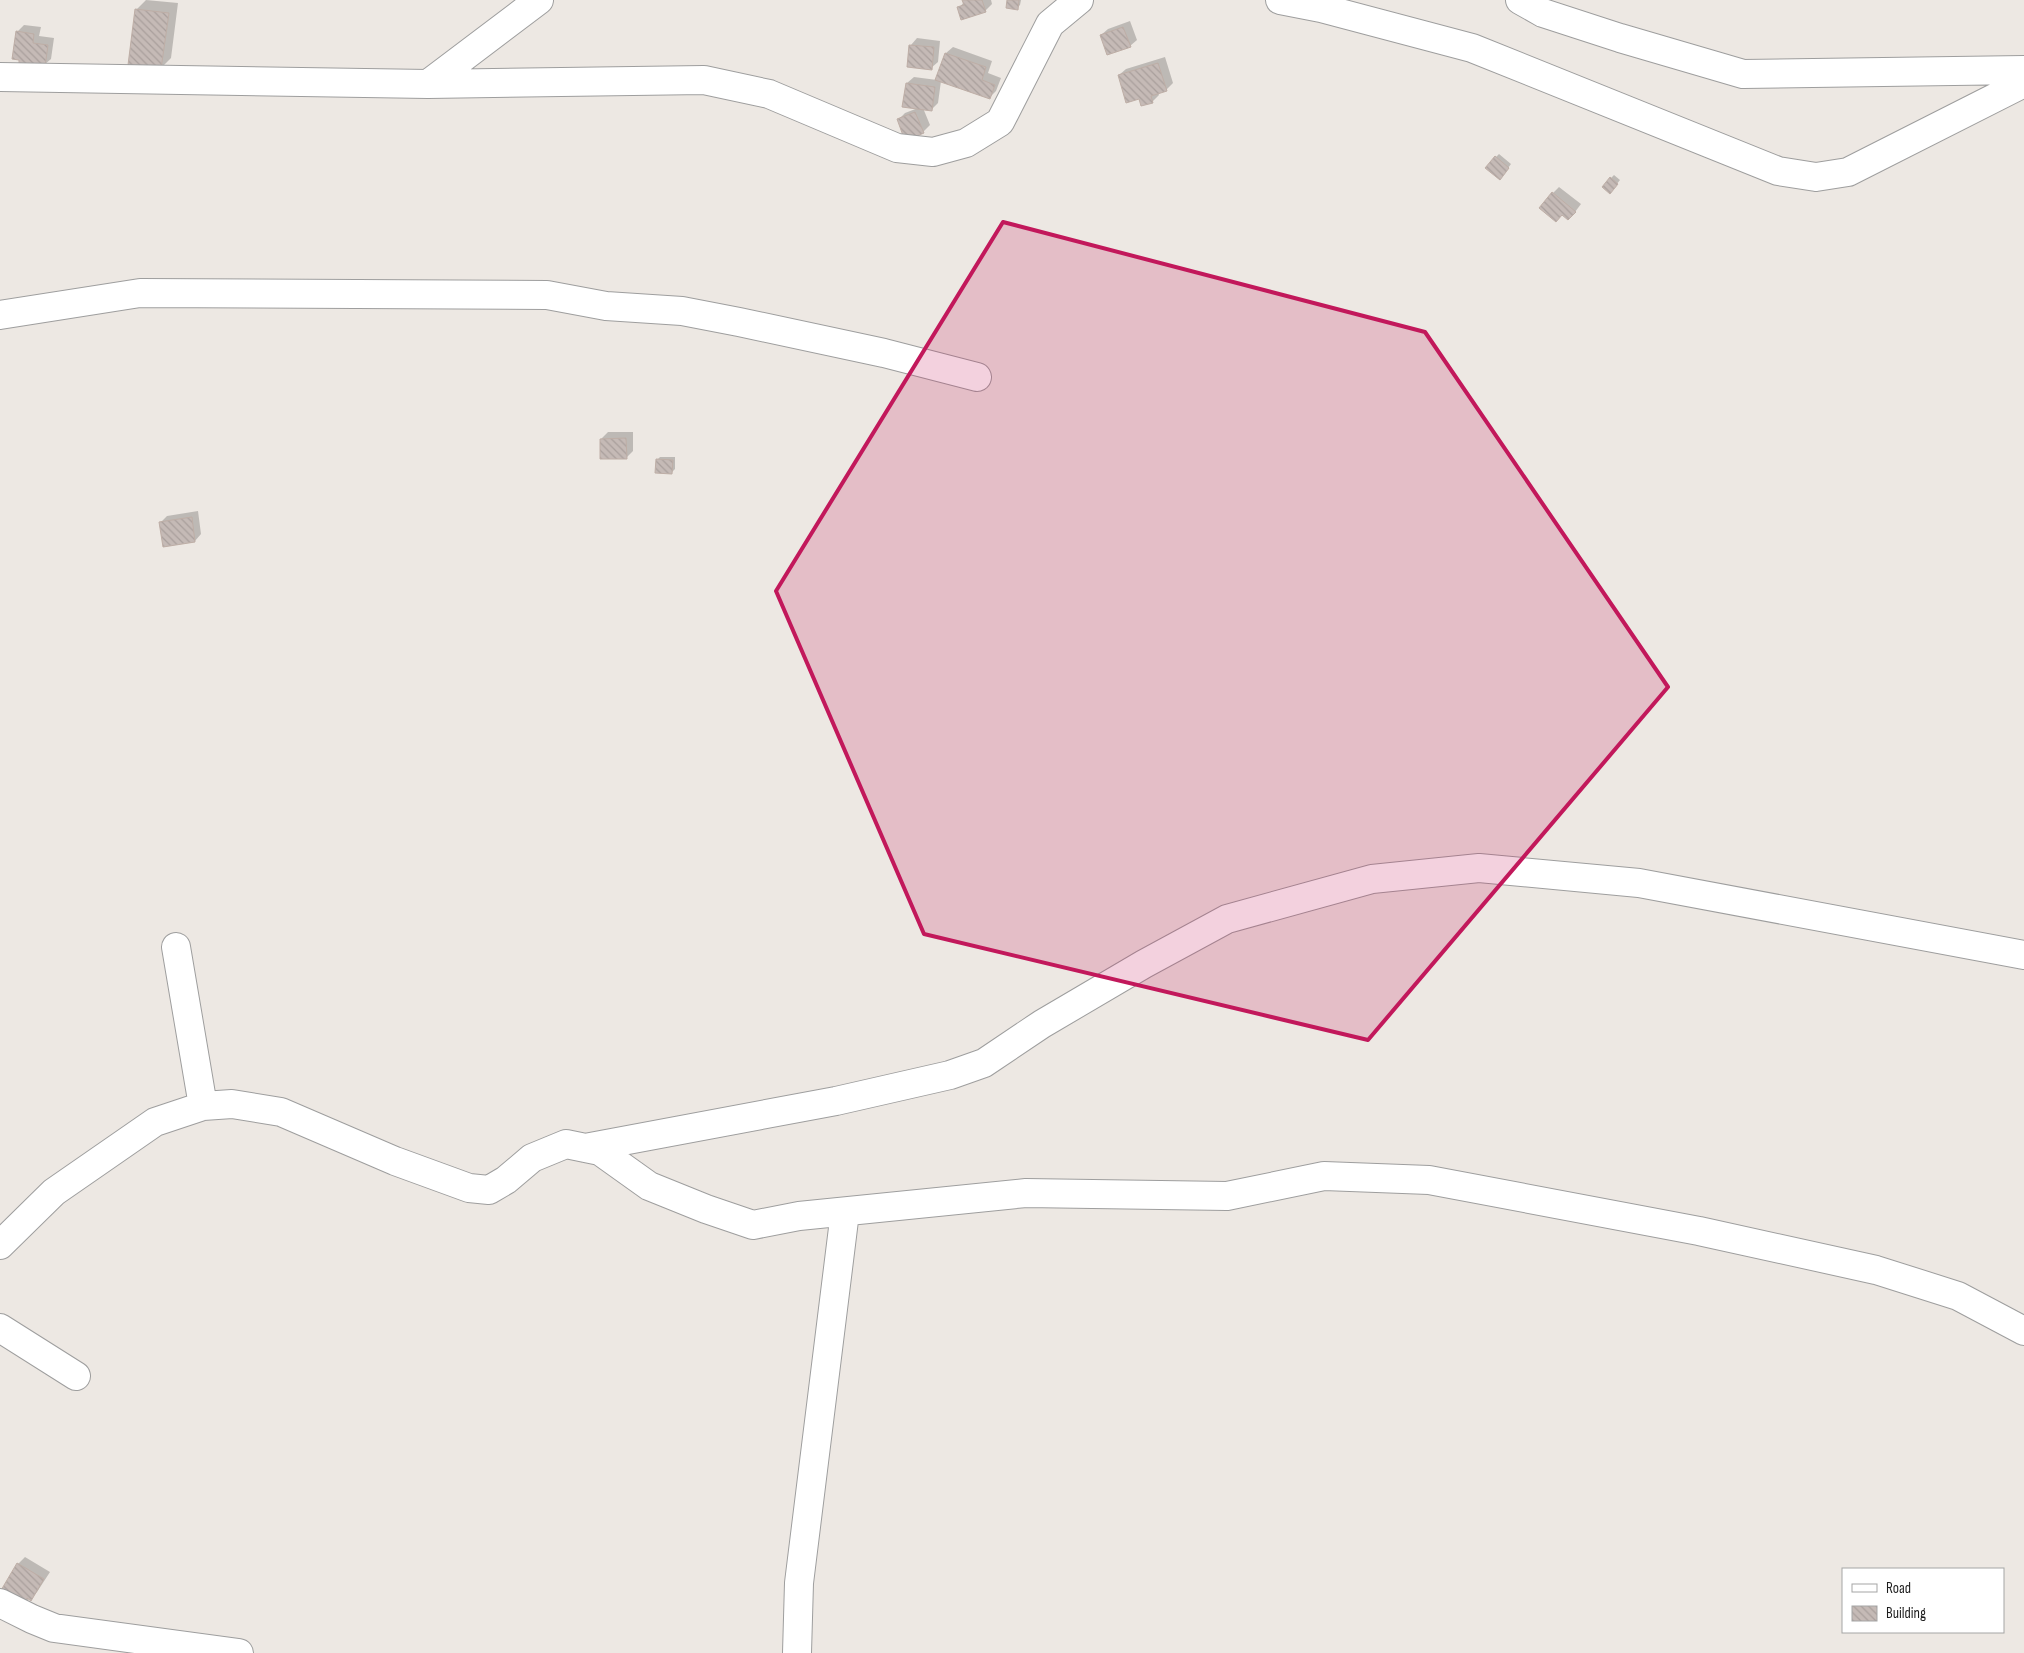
<svg xmlns="http://www.w3.org/2000/svg" width="2024" height="1653" viewBox="0 0 2024 1653" font-family="'Sofia Sans Condensed',sans-serif">
<style>
.shadow{fill:#0003}
.building{fill:url(#building-back-hatch);stroke:#beaea6}
.lines{fill:none;stroke-linecap:round;stroke-linejoin:round}
.minor-casing{stroke:#9e9e9e;stroke-width:30}
.minor{stroke:#fff;stroke-width:28}
.marked{fill:#c2185b;fill-opacity:0.2;stroke:#c2185b;stroke-width:4;stroke-linejoin:round}
</style>
<defs>
<pattern id="building-back-hatch" width="6" height="6" patternUnits="userSpaceOnUse" patternTransform="scale(1.25)"><rect width="6" height="6" fill="#c5bab6"/><path d="M-1 5l2 2M0 0l6 6M5-1l2 2" fill="none" stroke="#a99f9c"/></pattern>
</defs>
<rect width="100%" height="100%" fill="#ede8e3"/>
<path class="shadow" d="M 146,0 L 178,3 L 171,58 L 161,68 L 137,9 Z
M 963,0 L 991,0 L 992,4 L 985,11 L 959,8 L 964,2 Z
M 1008,0 L 1021,0 L 1020,5 L 1017,8 Z
M 1130,21 L 1137,40 L 1130,46 L 1101,35 L 1108,29 Z
M 24,25 L 41,27 L 39,36 L 54,38 L 51,59 L 44,65 L 17,32 Z
M 917,38 L 940,41 L 938,62 L 931,68 L 911,45 Z
M 953,47 L 992,61 L 988,73 L 1001,78 L 996,91 L 989,98 L 941,81 L 938,103 L 932,109 L 923,108 L 930,125 L 923,132 L 898,120 L 905,113 L 918,108 L 907,83 L 914,77 L 937,80 L 946,53 Z
M 1165,57 L 1173,83 L 1166,90 L 1158,92 L 1159,95 L 1152,102 L 1140,98 L 1119,75 L 1126,69 Z
M 1499,154 L 1511,164 L 1503,175 L 1496,157 Z
M 1614,175 L 1620,180 L 1613,189 L 1611,178 Z
M 1559,187 L 1581,204 L 1575,212 L 1553,193 Z
M 608,432 L 633,432 L 633,451 L 626,458 L 601,439 Z
M 660,457 L 675,457 L 675,469 L 672,472 L 657,460 Z
M 198,511 L 201,534 L 195,541 L 160,523 L 167,516 Z
M 25,1557 L 50,1572 L 37,1592 L 22,1605 L 18,1564 Z"/>
<path class="building" d="M 962,0 L 982,0 L 986,12 L 961,20 L 957,7 L 964,5 Z
M 1007,0 L 1019,0 L 1018,10 L 1006,8 Z
M 135,9 L 169,13 L 161,69 L 128,65 Z
M 1123,27 L 1131,47 L 1107,55 L 1100,35 Z
M 16,31 L 34,34 L 33,43 L 48,45 L 45,67 L 19,63 L 19,60 L 12,59 Z
M 909,45 L 934,47 L 932,70 L 907,67 Z
M 945,53 L 986,67 L 982,80 L 995,85 L 990,99 L 935,80 Z
M 1158,63 L 1167,91 L 1151,96 L 1153,103 L 1141,106 L 1139,99 L 1126,103 L 1118,75 Z
M 906,83 L 935,87 L 932,111 L 902,107 Z
M 915,112 L 924,133 L 905,141 L 897,119 Z
M 1495,156 L 1509,168 L 1500,180 L 1485,168 Z
M 1610,177 L 1618,184 L 1610,194 L 1602,187 Z
M 1552,192 L 1576,212 L 1568,220 L 1562,215 L 1556,222 L 1539,208 Z
M 626,438 L 627,459 L 600,459 L 600,439 Z
M 656,459 L 673,460 L 672,474 L 655,473 Z
M 192,517 L 195,542 L 163,547 L 159,522 Z
M 17,1563 L 44,1579 L 31,1601 L 27,1598 L 22,1606 L 0,1592 Z"/>
<g class="lines">
<g class="minor-casing">
<path id="minor" d="M 1280,0 L 1321,8 L 1472,48 L 1778,171 L 1816,177 L 1848,172 L 2024,83
M 1520,0 L 1543,13 L 1620,38 L 1743,74 L 2024,70
M 0,77 L 428,84 L 704,80 L 769,94 L 897,148 L 933,152 L 966,143 L 1000,122 L 1050,24 L 1079,0
M 428,84 L 539,0
M 0,315 L 140,293 L 547,295 L 606,306 L 682,311 L 739,322 L 884,353 L 977,377
M 176,947 L 203,1106
M 585,1148 L 836,1101 L 950,1075 L 984,1063 L 1042,1024 L 1144,964 L 1227,919 L 1372,879 L 1479,868 L 1639,883 L 2024,955
M 0,1245 L 54,1192 L 155,1122 L 203,1106 L 232,1104 L 281,1112 L 395,1161 L 469,1188 L 489,1190 L 506,1180 L 532,1158 L 566,1144 L 600,1151 L 649,1186 L 706,1209 L 753,1225 L 799,1216 L 1026,1193 L 1227,1196 L 1324,1176 L 1429,1180 L 1699,1231 L 1876,1270 L 1958,1296 L 2024,1331
M 0,1328 L 76,1376
M 0,1603 L 32,1619 L 54,1628 L 239,1653
M 797,1653 L 799,1583 L 845,1212"/>
</g>
<use href="#minor" class="minor"/>
</g>
<path class="marked" d="M 1003,222 L 1425,332 L 1668,687 L 1368,1040 L 924,934 L 776,591 Z"/>
<rect x="1842" y="1568" width="162" height="65" fill="#ffffff" stroke="#a5a5a5"/>
<rect x="1852" y="1584" width="25" height="8" fill="#ffffff" stroke="#a5a5a5"/>
<text x="1886" y="1593" font-size="15" fill="#1d1d1d">Road</text>
<rect x="1852" y="1606" width="25" height="15" fill="url(#building-back-hatch)" stroke="#a5a5a5"/>
<text x="1886" y="1618" font-size="15" fill="#1d1d1d">Building</text>
</svg>
